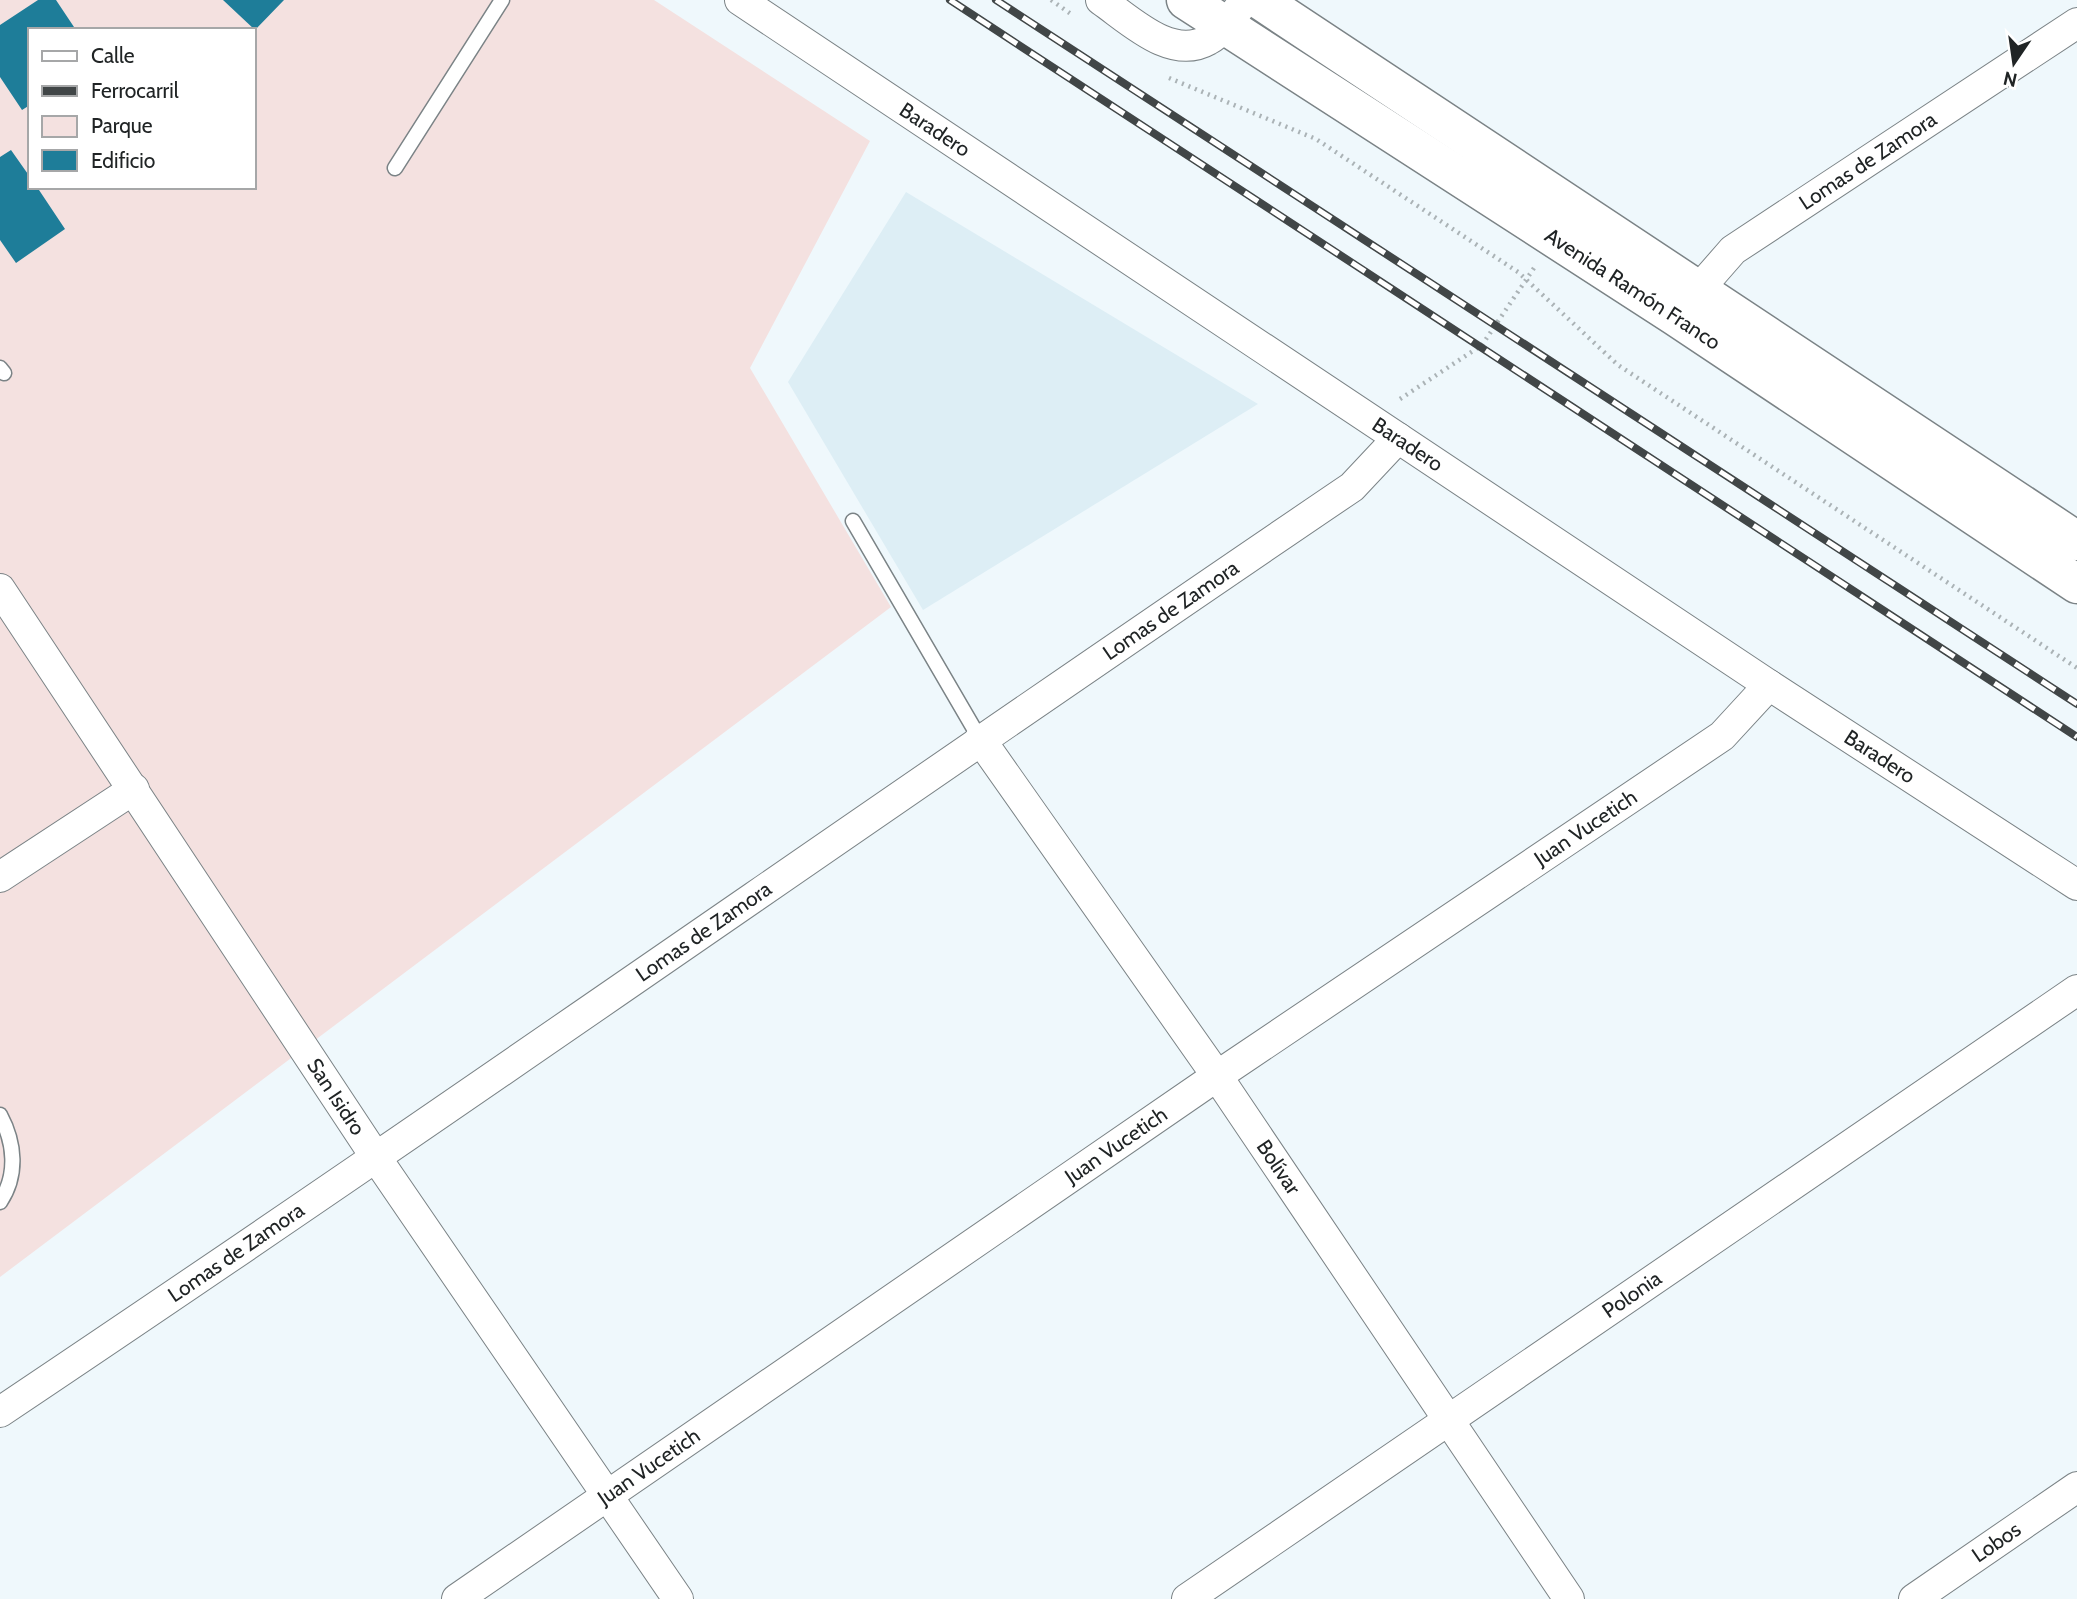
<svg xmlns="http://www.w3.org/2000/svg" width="2077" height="1599" viewBox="0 0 2077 1599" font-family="Cabin,sans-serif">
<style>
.built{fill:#ddeef5}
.green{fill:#f4e1e0;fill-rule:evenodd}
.building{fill:#1e7d99}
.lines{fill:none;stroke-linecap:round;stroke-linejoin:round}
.lane-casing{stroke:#7b8386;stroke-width:17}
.street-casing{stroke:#7b8386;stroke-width:32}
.secondary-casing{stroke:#7b8386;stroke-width:41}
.path{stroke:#abb3b6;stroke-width:4.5;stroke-dasharray:2 5;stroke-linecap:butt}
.lane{stroke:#fff;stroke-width:14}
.street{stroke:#fff;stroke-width:30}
.secondary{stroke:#fff;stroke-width:38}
.rail-casing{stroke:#414647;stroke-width:8}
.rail{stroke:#fff;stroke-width:5;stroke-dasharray:16;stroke-linecap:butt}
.labels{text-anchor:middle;stroke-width:7;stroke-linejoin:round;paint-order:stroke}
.street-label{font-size:21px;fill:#202425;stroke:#fff}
</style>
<rect width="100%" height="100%" fill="#eff8fc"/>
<path class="built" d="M 906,192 L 1258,404 L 923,610 L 788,382 Z"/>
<path class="green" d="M 0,0 L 654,0 L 870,141 L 750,368 L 891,607 L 0,1277 ZM 30,30 L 254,30 L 254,187 L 30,187 Z"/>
<path class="building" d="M 38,0 L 56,0 L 76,30 L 30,30 L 30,105 L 22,110 L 0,77 L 0,25 Z
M 223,0 L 284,0 L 255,30 Z
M 11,150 L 30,177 L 30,187 L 37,187 L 65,229 L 16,263 L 0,240 L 0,157 Z"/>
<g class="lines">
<g class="lane-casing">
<path id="lane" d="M 395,168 L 502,0
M 0,368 L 4,373
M 853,521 L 980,739
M 0,1115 C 15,1143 18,1175 0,1202"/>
</g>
<g class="street-casing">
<g id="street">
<path id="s1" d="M 740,0 L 1769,685 L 2077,885"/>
<path d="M 1101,0 C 1130,20 1171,61 1208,40 C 1223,32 1235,13 1245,0"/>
<path id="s2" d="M 1684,306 L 1733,250 L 2077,23"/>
<path id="s3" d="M 0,589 L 377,1159 L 678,1599"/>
<path id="s4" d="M 980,739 L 1217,1076 L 1569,1599"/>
<path d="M 0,877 L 134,789"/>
<path id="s5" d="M 0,1412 C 454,1108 900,793 1352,487 L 1398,438"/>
<path id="s6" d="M 457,1599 L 1217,1076 L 1722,736 L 1769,685"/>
<path id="s7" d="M 1187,1599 L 2077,990"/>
<path id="s8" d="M 1914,1599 L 2077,1487"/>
</g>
</g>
<g class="secondary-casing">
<g id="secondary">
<path id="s9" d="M 1186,0 L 1675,316 L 2077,584"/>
<path d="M 1260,0 L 2077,541"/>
</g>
</g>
<path class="path" d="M 1051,0 L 1071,14
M 1169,78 L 1316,139 L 1518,272 L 1618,365 L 2077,668
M 1400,399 L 1482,345 L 1534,268"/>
<use href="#lane" class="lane"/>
<use href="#street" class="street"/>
<use href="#secondary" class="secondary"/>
<g class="rail-casing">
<path id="rail" d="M 950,0 L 2077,737
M 996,0 L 2077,704"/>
</g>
<use href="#rail" class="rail"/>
</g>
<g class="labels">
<g class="street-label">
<text dy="7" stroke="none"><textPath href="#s1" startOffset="234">Baradero</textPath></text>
<text dy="7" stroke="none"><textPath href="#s2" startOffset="236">Lomas de Zamora</textPath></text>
<text dy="7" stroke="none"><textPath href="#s9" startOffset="532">Avenida Ramón Franco</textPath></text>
<text dy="7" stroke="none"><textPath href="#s1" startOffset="802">Baradero</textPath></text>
<text dy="7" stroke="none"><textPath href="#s5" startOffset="1419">Lomas de Zamora</textPath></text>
<text dy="7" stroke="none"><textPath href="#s1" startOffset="1368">Baradero</textPath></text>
<text dy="7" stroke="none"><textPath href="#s6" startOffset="1367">Juan Vucetich</textPath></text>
<text dy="7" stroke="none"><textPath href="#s5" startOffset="852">Lomas de Zamora</textPath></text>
<text dy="7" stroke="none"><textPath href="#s3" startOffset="609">San Isidro</textPath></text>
<text dy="7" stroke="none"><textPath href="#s6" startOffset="800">Juan Vucetich</textPath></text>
<text dy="7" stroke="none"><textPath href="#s4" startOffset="522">Bolívar</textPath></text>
<text dy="7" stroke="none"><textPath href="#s5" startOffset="285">Lomas de Zamora</textPath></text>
<text dy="7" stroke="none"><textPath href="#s7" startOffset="539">Polonia</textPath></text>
<text dy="7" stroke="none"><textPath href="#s6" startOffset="233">Juan Vucetich</textPath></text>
<text dy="7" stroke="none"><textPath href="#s8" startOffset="100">Lobos</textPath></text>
</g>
</g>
<rect x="28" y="28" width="228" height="161" fill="#ffffff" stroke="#a6a7a8" stroke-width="2"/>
<rect x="42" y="51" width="35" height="10" fill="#ffffff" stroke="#a6a7a8" stroke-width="2"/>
<text x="91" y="63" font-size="21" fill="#202425">Calle</text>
<rect x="42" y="86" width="35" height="10" fill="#414647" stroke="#a6a7a8" stroke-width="2"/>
<text x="91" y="98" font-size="21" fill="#202425">Ferrocarril</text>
<rect x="42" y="116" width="35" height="21" fill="#f4e1e0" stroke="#a6a7a8" stroke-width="2"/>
<text x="91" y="133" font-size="21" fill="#202425">Parque</text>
<rect x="42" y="150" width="35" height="21" fill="#1e7d99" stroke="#a6a7a8" stroke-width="2"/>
<text x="91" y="168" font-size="21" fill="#202425">Edificio</text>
<g transform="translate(2014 63) rotate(193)" stroke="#ffffff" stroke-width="5" paint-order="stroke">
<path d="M0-5L12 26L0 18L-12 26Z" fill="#202425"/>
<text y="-10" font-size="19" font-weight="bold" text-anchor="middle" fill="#202425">N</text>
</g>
</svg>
